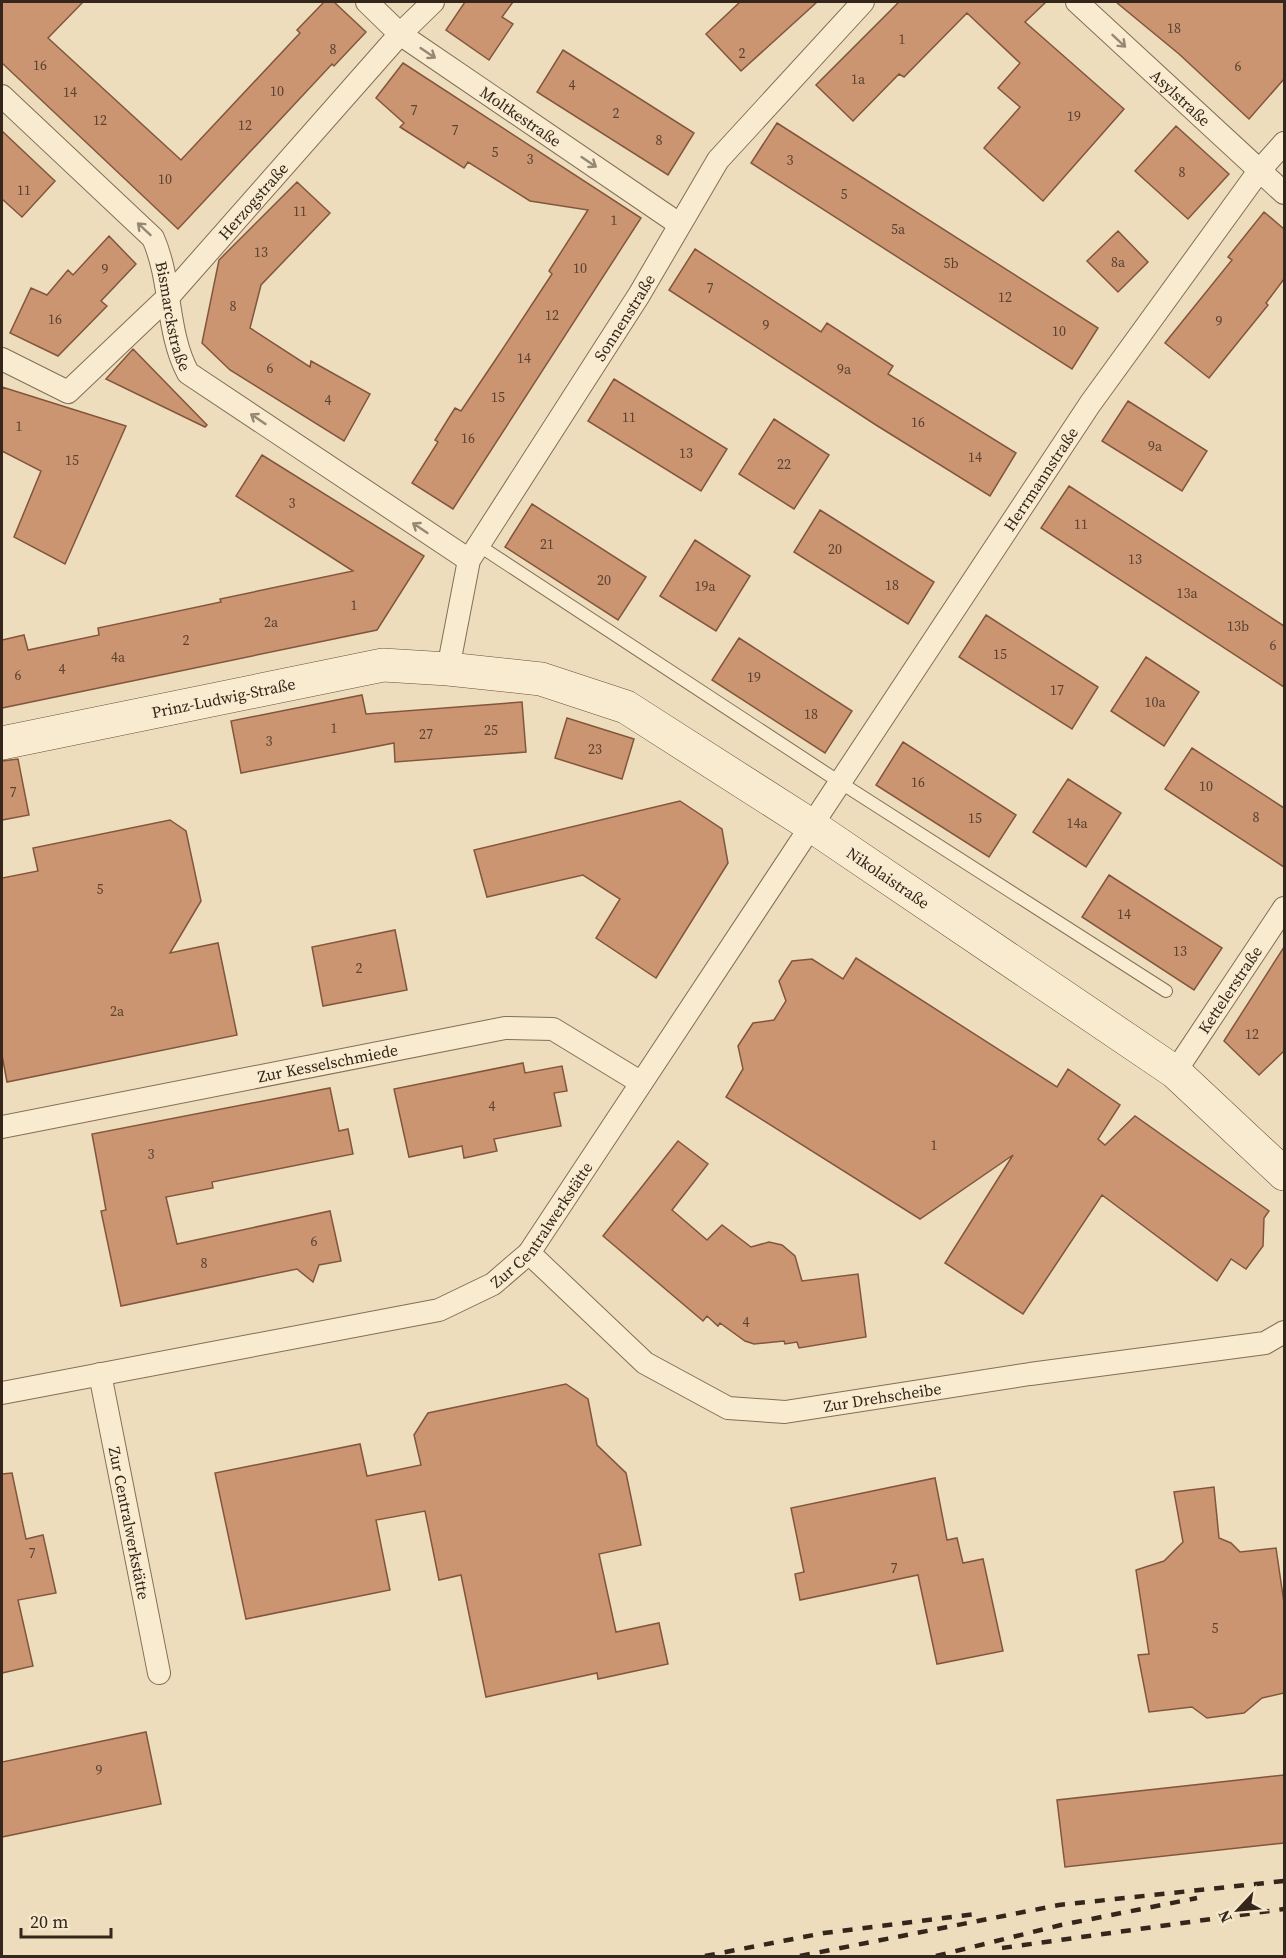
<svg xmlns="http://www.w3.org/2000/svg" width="1286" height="1958" viewBox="0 0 1286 1958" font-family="'Source Serif 4',serif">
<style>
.building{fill:#cb9572;stroke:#83563c;stroke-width:1.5}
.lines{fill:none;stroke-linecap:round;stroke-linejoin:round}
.service-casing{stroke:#846e56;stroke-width:14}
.minor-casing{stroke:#846e56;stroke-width:24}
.secondary-casing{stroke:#664f3a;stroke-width:34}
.service{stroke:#f8ebcf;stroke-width:12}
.minor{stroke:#f8ebcf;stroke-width:22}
.secondary{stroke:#f8ebcf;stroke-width:33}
.rail{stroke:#34261b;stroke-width:4.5;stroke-dasharray:10 10;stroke-linecap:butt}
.oneway{stroke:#968875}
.labels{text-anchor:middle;stroke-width:4.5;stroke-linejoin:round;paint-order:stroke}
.number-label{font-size:14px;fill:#5a4231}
.street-label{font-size:16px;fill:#34261b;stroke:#f5e8cc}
</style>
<rect width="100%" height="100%" fill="#edddbd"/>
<path class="building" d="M 2,2 L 83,2 L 48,38 L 181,160 L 300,33 L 297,30 L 324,2 L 334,2 L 366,32 L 334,66 L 332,64 L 178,229 L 2,63 Z
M 465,2 L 513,2 L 502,17 L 513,24 L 489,60 L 446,30 Z
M 740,2 L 817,2 L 741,71 L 706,34 Z
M 899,2 L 1046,2 L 1025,22 L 1124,109 L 1043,201 L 984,148 L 1020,107 L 998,88 L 1020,63 L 967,13 L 904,77 L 899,74 L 853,121 L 816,85 Z
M 1116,2 L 1284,2 L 1284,79 L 1249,119 L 1179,54 Z
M 563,50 L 694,133 L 668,175 L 537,92 Z
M 403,63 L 641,218 L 453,509 L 412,483 L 438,442 L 435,440 L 455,408 L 461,411 L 496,359 L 552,274 L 549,271 L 588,210 L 530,201 L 468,162 L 464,168 L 400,127 L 404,123 L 376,98 Z
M 777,123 L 1098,328 L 1072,369 L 751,163 Z
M 1176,126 L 1229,174 L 1188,219 L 1135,171 Z
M 2,131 L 55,181 L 22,217 L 2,199 Z
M 297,182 L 330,213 L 261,285 L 250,328 L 310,367 L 311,361 L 370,394 L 344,441 L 230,370 L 202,343 L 219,260 Z
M 1264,212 L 1284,229 L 1284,279 L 1266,303 L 1268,305 L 1209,378 L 1165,343 L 1232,260 L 1228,257 Z
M 1118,231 L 1148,262 L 1118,292 L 1087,261 Z
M 109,236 L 136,264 L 101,301 L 107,306 L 58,356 L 10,333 L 31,288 L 47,295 L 68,270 L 73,275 Z
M 695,249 L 821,332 L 827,323 L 893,366 L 888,374 L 1016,453 L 990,496 L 876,425 L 669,290 Z
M 133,349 L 207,425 L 205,427 L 106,379 Z
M 614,379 L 727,449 L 701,491 L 588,421 Z
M 2,387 L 126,426 L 65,564 L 14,537 L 41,471 L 2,451 Z
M 1128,401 L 1207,451 L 1182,491 L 1102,441 Z
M 774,419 L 829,455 L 794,509 L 739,474 Z
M 262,455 L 424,556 L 377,630 L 2,708 L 2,640 L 24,635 L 28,650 L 99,635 L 98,628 L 221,602 L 220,599 L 353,571 L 236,496 Z
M 1069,486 L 1284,626 L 1284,687 L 1041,528 Z
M 532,504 L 646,577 L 618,620 L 505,547 Z
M 820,510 L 934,582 L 908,624 L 794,552 Z
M 695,540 L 750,576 L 716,631 L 660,596 Z
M 986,615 L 1098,687 L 1072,729 L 959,657 Z
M 739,638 L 852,711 L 825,753 L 712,680 Z
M 1146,657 L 1199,692 L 1164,746 L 1111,711 Z
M 362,695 L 366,714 L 522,702 L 526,752 L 395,762 L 394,743 L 241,773 L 231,721 Z
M 567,718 L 634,739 L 622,779 L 555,758 Z
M 903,742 L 1016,815 L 989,857 L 876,785 Z
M 1192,748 L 1284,808 L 1284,867 L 1165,789 Z
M 18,759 L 29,815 L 2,820 L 2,761 Z
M 1068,779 L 1121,813 L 1086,867 L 1033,832 Z
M 680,801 L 722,829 L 728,863 L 656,978 L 596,938 L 620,899 L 583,875 L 487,897 L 474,850 Z
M 170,820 L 186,831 L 201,901 L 170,953 L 218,943 L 237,1035 L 7,1082 L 2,1055 L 2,878 L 38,871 L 33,848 Z
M 1109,875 L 1222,948 L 1194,990 L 1082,917 Z
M 395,930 L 407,990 L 323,1006 L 312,947 Z
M 1284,947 L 1284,1051 L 1259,1075 L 1224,1041 Z
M 856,958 L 1057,1087 L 1068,1069 L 1120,1105 L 1098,1139 L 1105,1145 L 1135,1116 L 1269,1211 L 1264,1218 L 1263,1246 L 1246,1269 L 1231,1259 L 1217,1281 L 1102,1195 L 1023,1314 L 945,1263 L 1013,1155 L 920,1219 L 726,1097 L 743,1069 L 738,1046 L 753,1023 L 774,1020 L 786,1001 L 779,981 L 792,961 L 812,959 L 843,979 Z
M 523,1063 L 525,1073 L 562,1066 L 567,1091 L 554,1093 L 561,1126 L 494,1139 L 497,1151 L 464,1158 L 462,1146 L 409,1157 L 394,1089 Z
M 330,1088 L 339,1131 L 348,1129 L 353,1154 L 212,1182 L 213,1188 L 166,1197 L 177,1244 L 330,1211 L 341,1261 L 319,1265 L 313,1282 L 297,1269 L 121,1306 L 101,1211 L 106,1210 L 92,1134 Z
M 678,1141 L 708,1164 L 672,1210 L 707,1240 L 722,1225 L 751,1247 L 769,1242 L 782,1245 L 795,1256 L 802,1281 L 858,1274 L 866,1337 L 799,1348 L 797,1342 L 785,1344 L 784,1341 L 754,1344 L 745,1341 L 720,1323 L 718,1326 L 707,1316 L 703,1321 L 603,1236 Z
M 566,1384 L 588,1399 L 597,1445 L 626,1473 L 641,1545 L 599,1554 L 616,1632 L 659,1623 L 668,1664 L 598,1679 L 597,1673 L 486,1697 L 461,1575 L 439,1580 L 425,1511 L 376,1520 L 390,1590 L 246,1619 L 215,1473 L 360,1444 L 367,1476 L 421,1465 L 414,1435 L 428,1413 Z
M 12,1473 L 26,1539 L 43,1535 L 56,1593 L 18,1600 L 33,1666 L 2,1673 L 2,1474 Z
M 935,1478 L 947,1540 L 957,1538 L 963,1563 L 983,1559 L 1003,1651 L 937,1664 L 918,1575 L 800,1600 L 795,1574 L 804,1572 L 791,1508 Z
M 1214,1487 L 1219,1538 L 1231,1543 L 1240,1552 L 1276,1548 L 1284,1603 L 1284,1693 L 1262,1698 L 1244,1713 L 1207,1718 L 1192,1707 L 1149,1712 L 1138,1655 L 1149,1654 L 1136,1570 L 1164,1561 L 1183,1542 L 1174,1492 Z
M 146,1732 L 161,1804 L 2,1837 L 2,1762 Z
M 1284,1775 L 1284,1843 L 1065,1867 L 1057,1800 Z"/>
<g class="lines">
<g class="service-casing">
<path id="service" d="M 478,545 L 841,783 L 1166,991"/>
</g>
<g class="minor-casing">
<g id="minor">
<path id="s1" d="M 367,2 L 400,34 L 679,224"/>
<path id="s2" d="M 1077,2 L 1284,193"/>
<path id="s3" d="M 2,96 L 153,238 C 172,281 166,332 188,373 L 469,560"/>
<path id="s4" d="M 2,359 L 68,392 L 170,295 L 400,34 L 433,2"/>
<path id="s5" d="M 448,669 L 469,560 L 639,295 L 718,160 L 863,2"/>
<path id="s6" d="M 1175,1072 L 1284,908"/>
<path id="s7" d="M 2,1127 L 505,1028 L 553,1029 L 640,1082"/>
<path id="s8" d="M 529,1253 L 645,1363 L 728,1408 L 785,1412 L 1030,1374 L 1265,1343 L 1284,1332"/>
<path id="s9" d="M 100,1374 L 159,1673"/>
<path id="s10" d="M 2,1393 L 439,1310 L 493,1284 L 529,1253 L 1090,404 L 1259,171 L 1284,143"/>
</g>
</g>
<g class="secondary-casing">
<g id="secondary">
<path id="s11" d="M 2,743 L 383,665 L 448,669 L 541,679 L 626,707 L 812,826 L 1175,1072 L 1284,1174"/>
</g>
</g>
<use href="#service" class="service"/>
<use href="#minor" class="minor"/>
<use href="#secondary" class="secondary"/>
<path class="rail" d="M 1002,1948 L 1284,1909
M 705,1956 L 824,1933 L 975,1914
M 800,1956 L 1059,1905 L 1284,1881
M 936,1956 L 1061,1925 L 1197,1898"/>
</g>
<defs><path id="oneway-shaft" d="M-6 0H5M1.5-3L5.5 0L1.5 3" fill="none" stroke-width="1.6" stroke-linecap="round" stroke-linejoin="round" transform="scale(1.5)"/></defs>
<g class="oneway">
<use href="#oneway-shaft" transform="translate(1119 41) rotate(43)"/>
<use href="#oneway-shaft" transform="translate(428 53) rotate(34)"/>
<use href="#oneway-shaft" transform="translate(589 162) rotate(34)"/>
<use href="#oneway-shaft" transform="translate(144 229) rotate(-137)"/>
<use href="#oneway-shaft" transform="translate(258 419) rotate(-146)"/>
<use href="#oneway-shaft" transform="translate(420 528) rotate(-146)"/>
</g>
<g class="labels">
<g class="number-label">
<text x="1174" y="33">18</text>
<text x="902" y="44">1</text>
<text x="333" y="54">8</text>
<text x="742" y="58">2</text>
<text x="40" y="70">16</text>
<text x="1238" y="71">6</text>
<text x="858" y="84">1a</text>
<text x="572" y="90">4</text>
<text x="277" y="96">10</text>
<text x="70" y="97">14</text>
<text x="414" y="115">7</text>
<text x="616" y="118">2</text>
<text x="1074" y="121">19</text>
<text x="100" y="125">12</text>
<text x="245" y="130">12</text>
<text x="455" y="135">7</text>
<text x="659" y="145">8</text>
<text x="495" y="157">5</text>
<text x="530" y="164">3</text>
<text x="790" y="165">3</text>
<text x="1182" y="177">8</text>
<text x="165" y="184">10</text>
<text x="24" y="195">11</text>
<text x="844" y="199">5</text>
<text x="300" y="216">11</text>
<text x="614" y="225">1</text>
<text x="898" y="234">5a</text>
<text x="261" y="257">13</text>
<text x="1118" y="267">8a</text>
<text x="951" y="268">5b</text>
<text x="580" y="273">10</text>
<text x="105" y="274">9</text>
<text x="710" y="293">7</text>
<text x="1005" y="302">12</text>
<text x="233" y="311">8</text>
<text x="552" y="320">12</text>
<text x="55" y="324">16</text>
<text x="1219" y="326">9</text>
<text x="766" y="330">9</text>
<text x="1059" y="336">10</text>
<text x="524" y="363">14</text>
<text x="270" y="373">6</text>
<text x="844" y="374">9a</text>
<text x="498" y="402">15</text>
<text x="328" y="405">4</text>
<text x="629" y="422">11</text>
<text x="918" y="427">16</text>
<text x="19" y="431">1</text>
<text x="468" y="443">16</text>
<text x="1155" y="451">9a</text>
<text x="686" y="458">13</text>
<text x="975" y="462">14</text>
<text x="72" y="465">15</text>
<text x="784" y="469">22</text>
<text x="292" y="508">3</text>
<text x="1081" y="529">11</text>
<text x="547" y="549">21</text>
<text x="835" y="554">20</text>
<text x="1135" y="564">13</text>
<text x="604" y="585">20</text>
<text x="892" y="590">18</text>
<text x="705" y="591">19a</text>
<text x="1187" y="598">13a</text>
<text x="354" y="610">1</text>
<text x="271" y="627">2a</text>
<text x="1238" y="631">13b</text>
<text x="186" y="645">2</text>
<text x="1273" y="650">6</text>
<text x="1000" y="659">15</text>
<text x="118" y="662">4a</text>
<text x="62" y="674">4</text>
<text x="18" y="680">6</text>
<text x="754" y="682">19</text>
<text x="1057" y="695">17</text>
<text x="1155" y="707">10a</text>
<text x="811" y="719">18</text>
<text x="334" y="733">1</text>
<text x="491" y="735">25</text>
<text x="426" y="739">27</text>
<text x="269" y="746">3</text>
<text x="595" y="754">23</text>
<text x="918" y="787">16</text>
<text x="1206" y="791">10</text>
<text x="13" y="797">7</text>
<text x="1256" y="822">8</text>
<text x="975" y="823">15</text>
<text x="1077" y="828">14a</text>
<text x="100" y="894">5</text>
<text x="1124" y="919">14</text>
<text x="1180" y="956">13</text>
<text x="359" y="973">2</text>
<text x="117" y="1016">2a</text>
<text x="1252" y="1039">12</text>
<text x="492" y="1111">4</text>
<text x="934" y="1150">1</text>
<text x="151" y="1159">3</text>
<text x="314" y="1246">6</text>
<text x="204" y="1268">8</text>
<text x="746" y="1327">4</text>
<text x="32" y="1558">7</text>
<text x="894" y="1573">7</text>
<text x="1215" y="1633">5</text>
<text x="99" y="1775">9</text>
</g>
<g class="street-label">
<text dy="6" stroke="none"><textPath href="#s2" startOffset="141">Asylstraße</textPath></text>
<text dy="6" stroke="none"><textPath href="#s1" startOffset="192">Moltkestraße</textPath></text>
<text dy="6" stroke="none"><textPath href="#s4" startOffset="340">Herzogstraße</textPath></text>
<text dy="6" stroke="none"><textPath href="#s3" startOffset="288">Bismarckstraße</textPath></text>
<text dy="6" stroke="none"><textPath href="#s5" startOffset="399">Sonnenstraße</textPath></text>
<text dy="6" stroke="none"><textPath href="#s10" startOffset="1480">Herrmannstraße</textPath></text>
<text dy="6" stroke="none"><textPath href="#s11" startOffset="226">Prinz-Ludwig-Straße</textPath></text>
<text dy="6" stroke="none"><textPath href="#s11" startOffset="950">Nikolaistraße</textPath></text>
<text dy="6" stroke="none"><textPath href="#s6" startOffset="99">Kettelerstraße</textPath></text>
<text dy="6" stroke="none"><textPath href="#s7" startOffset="332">Zur Kesselschmiede</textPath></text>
<text dy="6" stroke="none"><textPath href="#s10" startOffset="582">Zur Centralwerkstätte</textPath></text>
<text dy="6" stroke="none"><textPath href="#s8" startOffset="410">Zur Drehscheibe</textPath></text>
<text dy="6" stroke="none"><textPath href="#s9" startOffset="152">Zur Centralwerkstätte</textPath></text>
</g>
</g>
<rect width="1286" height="1958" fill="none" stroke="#34261b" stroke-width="6"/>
<g transform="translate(1238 1910) rotate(244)" stroke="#f5e8cc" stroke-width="4.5" paint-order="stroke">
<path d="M0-4.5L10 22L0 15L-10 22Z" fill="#34261b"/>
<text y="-9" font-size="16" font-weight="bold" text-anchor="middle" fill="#34261b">N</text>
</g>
<path d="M21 1928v9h90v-9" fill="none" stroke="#34261b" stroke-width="3"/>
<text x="30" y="1928" font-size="18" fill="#34261b" stroke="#f5e8cc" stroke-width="4.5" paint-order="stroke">20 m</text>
</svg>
